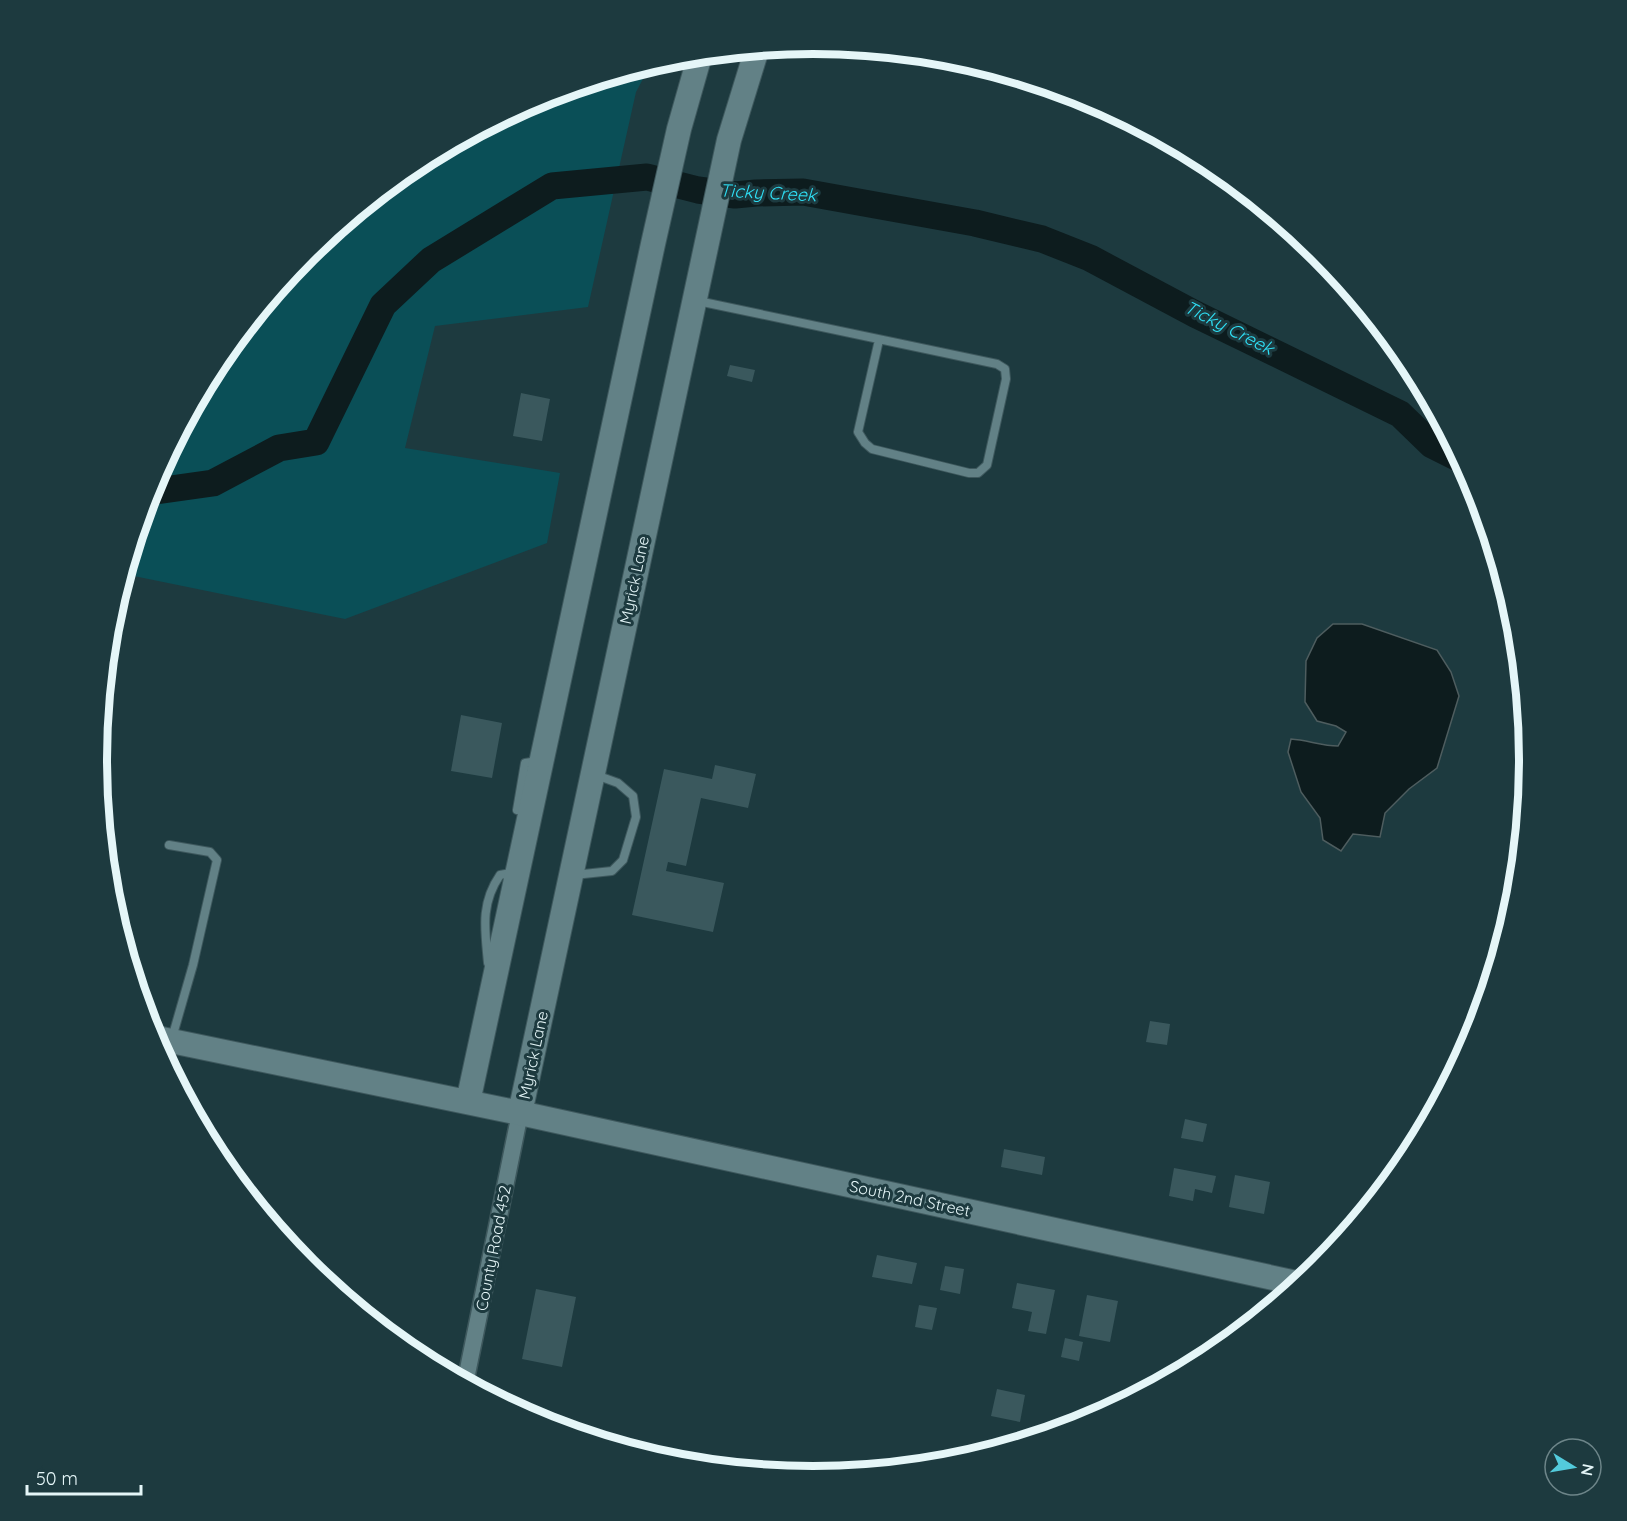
<svg xmlns="http://www.w3.org/2000/svg" width="1627" height="1521" viewBox="0 0 1627 1521" font-family="Quicksand,sans-serif">
<style>
.green{fill:#0a4f57}
.water{fill:#0d1c1e;stroke:#4e5d5f;stroke-width:1.5}
.lines{fill:none;stroke-linecap:round;stroke-linejoin:round}
.river{stroke:#0d1c1e;stroke-width:27}
.building{fill:#3a585d}
.lane-casing{stroke:#3e585d;stroke-width:10}
.street-casing{stroke:#3e585d;stroke-width:19}
.secondary-casing{stroke:#3e585d;stroke-width:26}
.lane{stroke:#628186;stroke-width:8}
.street{stroke:#628186;stroke-width:16}
.secondary{stroke:#628186;stroke-width:24}
.labels{text-anchor:middle;stroke-width:6;stroke-linejoin:round;paint-order:stroke}
.street-label{font-size:16px;fill:#e5f6f8;stroke:#1d3a3f}
.water-label{font-size:18px;font-style:italic;fill:#2fe0f6;stroke:#1d3a3f}
.rim{fill:none;stroke:#e5f6f8;stroke-width:8}
</style>
<rect width="100%" height="100%" fill="#1d3a3f"/>
<path class="green" d="M 651,64 L 636,92 L 588,307 L 435,326 L 405,448 L 560,473 L 547,543 L 345,619 L 124,574 L 151,486 L 218,362 L 307,253 L 415,164 L 539,98 Z"/>
<path class="water" d="M 1333,624 L 1362,624 L 1437,650 L 1451,672 L 1459,696 L 1437,768 L 1409,789 L 1385,813 L 1380,837 L 1353,834 L 1341,851 L 1323,840 L 1320,818 L 1301,792 L 1288,752 L 1291,739 C 1307,740 1322,746 1338,746 L 1346,732 L 1336,726 L 1317,721 L 1305,702 L 1306,661 L 1317,638 Z"/>
<g class="lines">
<path class="river" d="M 149,492 L 213,483 L 279,448 L 316,442 L 383,305 L 431,260 L 552,186 L 647,177 L 698,190 L 735,195 L 756,193 L 803,192 L 975,223 L 1042,239 L 1090,258 L 1195,314 L 1400,414 L 1432,445 L 1462,460"/>
</g>
<path class="building" d="M 730,365 L 755,370 L 752,382 L 727,376 Z
M 521,393 L 550,399 L 542,441 L 513,436 Z
M 461,715 L 502,723 L 492,778 L 451,771 Z
M 715,765 L 756,774 L 748,808 L 701,798 L 686,866 L 668,862 L 666,871 L 724,883 L 713,932 L 632,915 L 664,769 L 712,779 Z
M 1150,1021 L 1170,1024 L 1167,1045 L 1146,1042 Z
M 1185,1119 L 1207,1124 L 1203,1142 L 1181,1138 Z
M 1004,1149 L 1045,1157 L 1042,1175 L 1001,1167 Z
M 1174,1168 L 1216,1176 L 1212,1193 L 1195,1189 L 1193,1201 L 1169,1196 Z
M 1235,1175 L 1270,1182 L 1264,1214 L 1229,1207 Z
M 877,1255 L 917,1263 L 912,1284 L 872,1277 Z
M 945,1266 L 964,1269 L 960,1294 L 940,1290 Z
M 1017,1283 L 1055,1290 L 1046,1334 L 1028,1331 L 1032,1312 L 1012,1308 Z
M 536,1289 L 576,1297 L 562,1367 L 522,1359 Z
M 1087,1295 L 1118,1301 L 1110,1342 L 1079,1336 Z
M 919,1305 L 937,1308 L 932,1330 L 915,1327 Z
M 1065,1338 L 1083,1342 L 1079,1361 L 1061,1357 Z
M 997,1389 L 1025,1395 L 1020,1422 L 991,1416 Z"/>
<g class="lines">
<g class="lane-casing">
<path id="lane" d="M 698,301 L 997,364 L 1005,369 L 1006,379 L 987,465 L 978,473 L 969,473 L 872,449 L 865,443 L 858,432 L 879,340
M 517,810 L 525,763 L 538,761
M 169,845 L 210,852 L 217,860 L 193,965 L 172,1038
M 574,875 L 612,871 L 623,860 L 636,817 L 633,796 L 618,783 L 596,775
M 488,963 C 485,930 480,904 500,875 L 515,872"/>
</g>
<g class="street-casing">
<path id="street" d="M 465,1384 L 520,1113"/>
</g>
<g class="secondary-casing">
<path id="secondary" d="M 152,1037 L 520,1113 L 1301,1284
M 468,1102 L 653,244 L 679,129 L 700,55
M 520,1113 L 729,140 L 757,49"/>
</g>
<use href="#lane" class="lane"/>
<use href="#street" class="street"/>
<use href="#secondary" class="secondary"/>
</g>
<g class="labels">
<g class="street-label">
<text transform="translate(634 580) rotate(-78)" y="6">Myrick Lane</text>
<text transform="translate(533 1055) rotate(-78)" y="6">Myrick Lane</text>
<text transform="translate(910 1198) rotate(12)" y="6">South 2nd Street</text>
<text transform="translate(493 1248) rotate(-79)" y="6">County Road 452</text>
</g>
<g class="water-label">
<text transform="translate(768 193) rotate(3)" y="6">Ticky Creek</text>
<text transform="translate(1229 328) rotate(27)" y="6">Ticky Creek</text>
</g>
</g>
<path d="M0 0H1627V1521H0ZM107 760a706 706 0 1 1 1412 0a706 706 0 1 1-1412 0Z" fill="#1d3a3f" fill-rule="evenodd"/>
<path class="rim" d="M107 760a706 706 0 1 1 1412 0a706 706 0 1 1-1412 0Z"/>
<g transform="translate(1573 1467) rotate(101)"><circle r="28" fill="#1d3a3f" stroke="#6d8589" stroke-width="1.5"/>
<path d="M0-4.5L10 22L0 15L-10 22Z" fill="#53cbdc"/>
<text y="-9" font-size="16" font-weight="bold" text-anchor="middle" fill="#e5f6f8">N</text>
</g>
<path d="M27 1485v9h114v-9" fill="none" stroke="#e5f6f8" stroke-width="3"/>
<text x="36" y="1485" font-size="18" fill="#e5f6f8" stroke="#1d3a3f" stroke-width="4.5" paint-order="stroke">50 m</text>
</svg>
